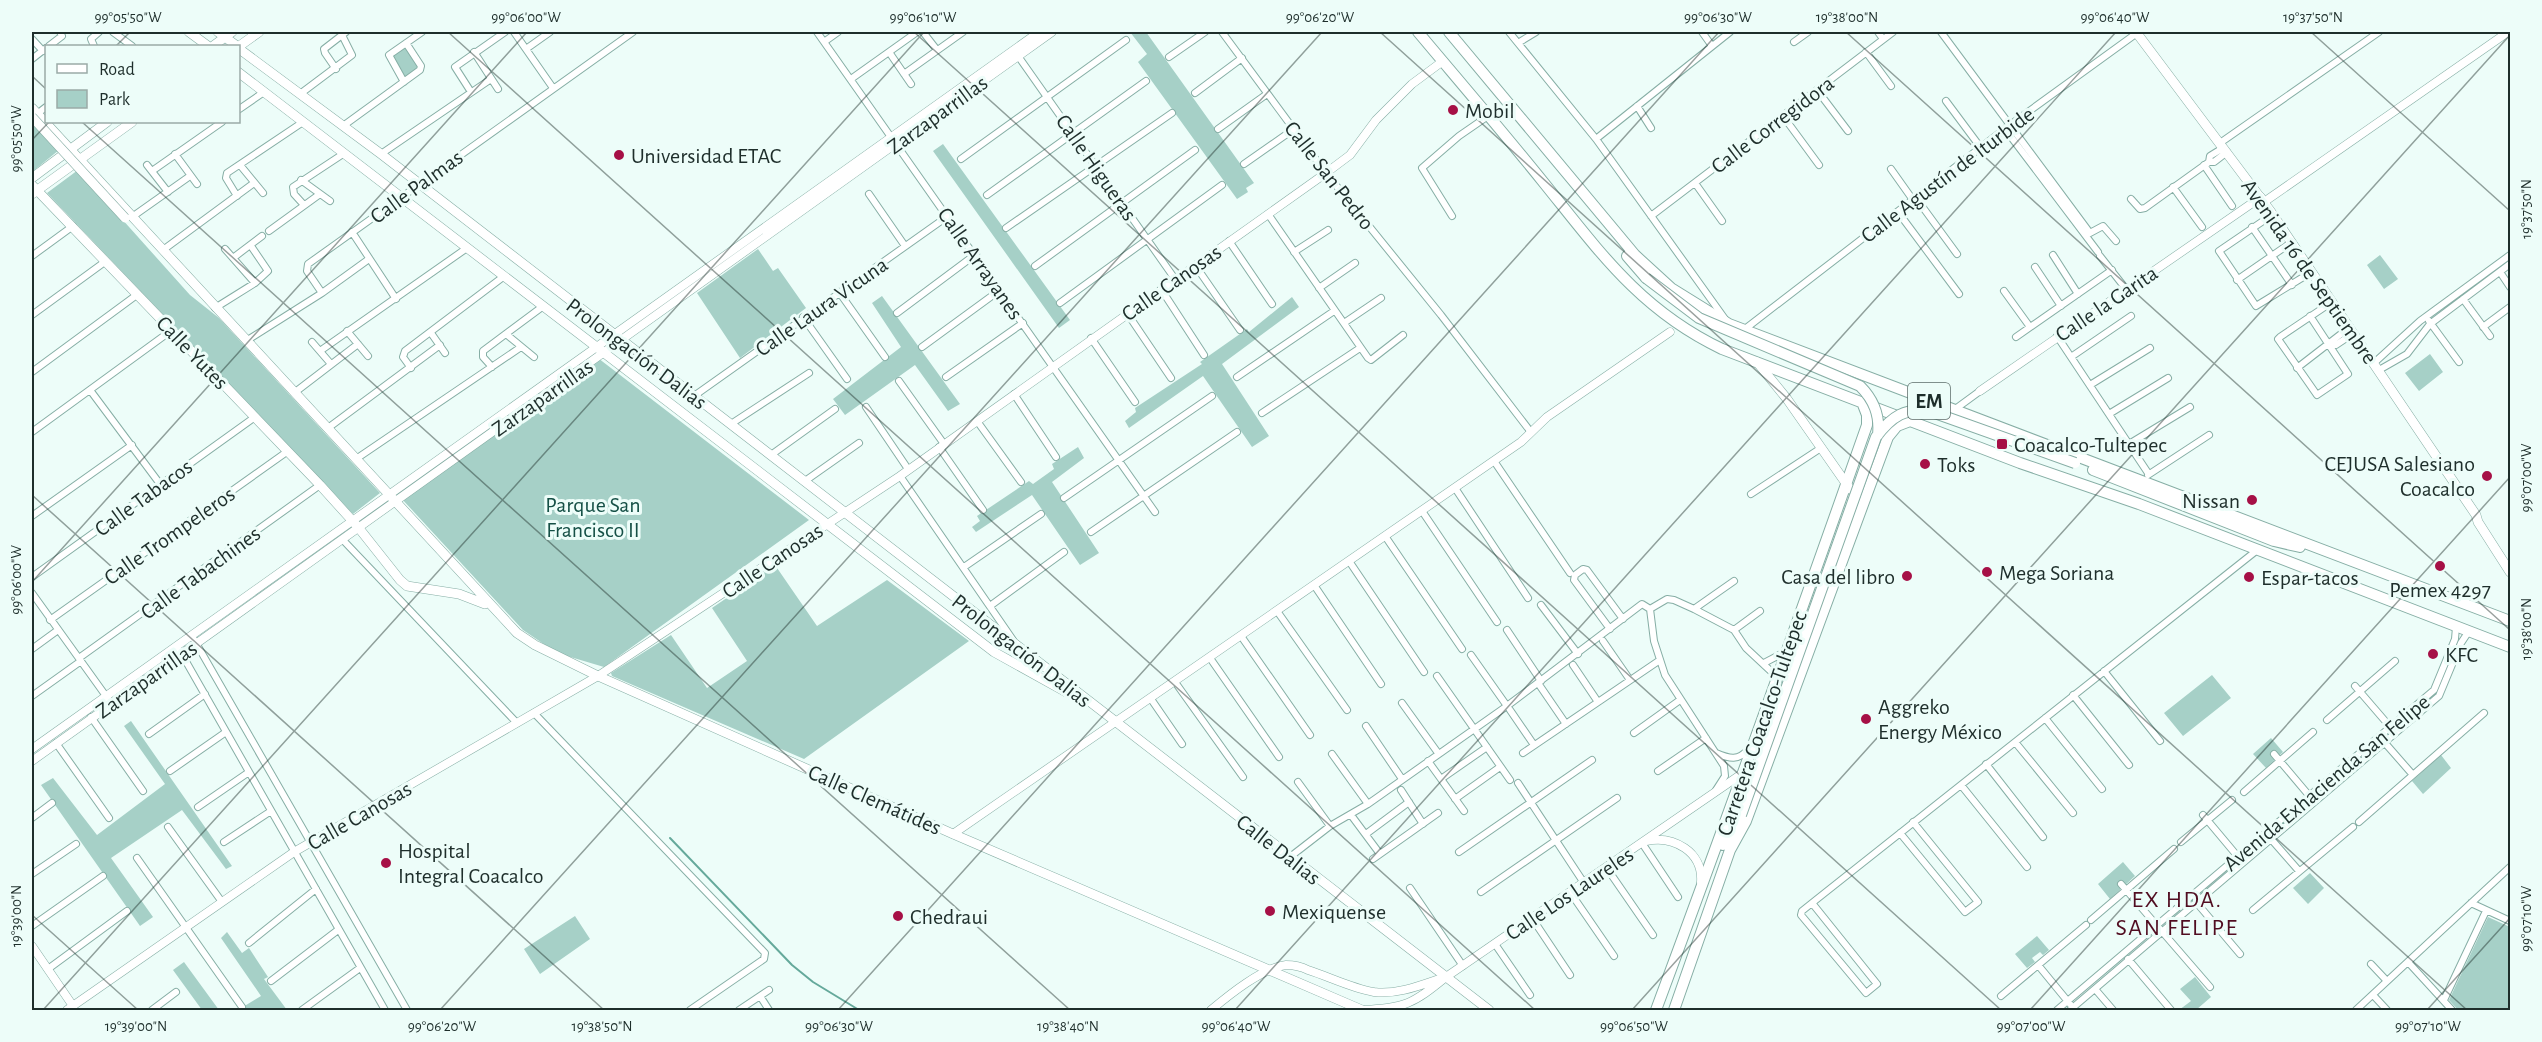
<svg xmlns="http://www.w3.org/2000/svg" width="2542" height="1042" viewBox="0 0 2542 1042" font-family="'Alegreya Sans',sans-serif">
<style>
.green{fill:#a6d0c7}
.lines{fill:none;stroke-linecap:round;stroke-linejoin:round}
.stream{stroke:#65a99b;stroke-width:2}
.minor-casing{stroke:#86aea5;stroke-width:8}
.tertiary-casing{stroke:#86aea5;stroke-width:9}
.secondary-casing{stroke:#86aea5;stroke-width:10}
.primary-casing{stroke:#86aea5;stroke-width:12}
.minor{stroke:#fff;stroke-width:6}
.tertiary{stroke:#fff;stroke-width:8}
.secondary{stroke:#fff;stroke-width:9}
.primary{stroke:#fff;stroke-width:10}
.secondary-bridge-casing{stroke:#86aea5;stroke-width:10;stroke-linecap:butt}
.primary-bridge-casing{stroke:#86aea5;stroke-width:12;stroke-linecap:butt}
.secondary-bridge{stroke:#fff;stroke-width:9}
.primary-bridge{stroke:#fff;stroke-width:10}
.ticks{fill:none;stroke:#1e2e2b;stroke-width:1.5;stroke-opacity:0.45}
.poi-dot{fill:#a61046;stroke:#edfdf9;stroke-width:2}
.labels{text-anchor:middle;stroke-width:6;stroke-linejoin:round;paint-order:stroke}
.shield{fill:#edfdf9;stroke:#5c6c69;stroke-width:1.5}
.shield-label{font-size:21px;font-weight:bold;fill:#1e2e2b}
.poi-label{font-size:22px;fill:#1e2e2b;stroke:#edfdf9;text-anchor:start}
.street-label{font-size:22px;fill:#1e2e2b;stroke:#edfdf9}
.park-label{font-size:22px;fill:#155046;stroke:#edfdf9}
.neighbourhood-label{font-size:24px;letter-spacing:1.5px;fill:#510d21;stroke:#edfdf9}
.neatline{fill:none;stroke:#1e2e2b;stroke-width:2}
.ticks-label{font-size:15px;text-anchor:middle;fill:#1e2e2b}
</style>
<rect width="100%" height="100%" fill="#edfdf9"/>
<path class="green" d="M 1130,32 L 1146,32 L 1254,183 L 1246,188 L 1248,192 L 1237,199 L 1138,62 L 1147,54 Z
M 406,45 L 420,69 L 405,80 L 391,56 Z
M 32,121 L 59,150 L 32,172 Z
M 943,144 L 1070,320 L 1059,328 L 933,151 Z
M 78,170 L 190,295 L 219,318 L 380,493 L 353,514 L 47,193 Z
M 758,249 L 773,271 L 778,268 L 806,308 L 740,358 L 697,293 Z
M 2380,255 L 2398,279 L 2384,289 L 2367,265 Z
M 882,296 L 960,404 L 948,411 L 915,365 L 845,415 L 833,399 L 901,347 L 872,303 Z
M 1292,297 L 1299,307 L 1222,364 L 1269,436 L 1252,447 L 1203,376 L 1129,428 L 1125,421 L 1136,412 L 1135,408 L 1202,364 L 1200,362 L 1247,329 L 1249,332 Z
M 2430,354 L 2443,372 L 2419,391 L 2405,373 Z
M 594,355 L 809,520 L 604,667 L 557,653 L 523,630 L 401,498 Z
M 1078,447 L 1084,458 L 1052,482 L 1099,553 L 1080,565 L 1032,495 L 976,532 L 972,527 L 980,521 L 977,516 L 1029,481 L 1033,484 L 1054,469 L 1052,464 Z
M 775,565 L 817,626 L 887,580 L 969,641 L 804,759 L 612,676 L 611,673 L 671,635 L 707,688 L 747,661 L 712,608 Z
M 2212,675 L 2231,698 L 2183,736 L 2164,713 Z
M 131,721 L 232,866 L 226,869 L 182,810 L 111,858 L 153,917 L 140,926 L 41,785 L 53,778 L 97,835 L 165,784 L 124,726 Z
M 2271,738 L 2283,752 L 2266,768 L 2253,754 Z
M 2441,755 L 2451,768 L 2423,794 L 2412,781 Z
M 2123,862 L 2135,876 L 2110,899 L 2098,884 Z
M 2310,873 L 2324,888 L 2308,904 L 2293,888 Z
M 575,916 L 590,939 L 540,974 L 524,949 Z
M 2488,917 L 2510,927 L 2510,1010 L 2458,1010 L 2449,1000 Z
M 227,932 L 242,953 L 249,948 L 268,977 L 264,979 L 287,1010 L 238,1010 L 261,996 L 221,938 Z
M 2037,936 L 2049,950 L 2043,955 L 2040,952 L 2032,958 L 2035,962 L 2027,968 L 2015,954 Z
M 184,962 L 219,1010 L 202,1010 L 173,970 Z
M 2195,977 L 2211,997 L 2196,1010 L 2179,1010 L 2191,1001 L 2180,989 Z"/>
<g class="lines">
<path class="stream" d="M 670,838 L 792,965 L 813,982 L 859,1010"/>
<g class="minor-casing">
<path id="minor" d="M 113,32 L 132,46
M 514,32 L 553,88
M 817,32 L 1155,512
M 923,32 L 937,50
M 1222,32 L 1326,173 L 1441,315 L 1530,431
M 1509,32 L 1596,139 L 1725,319
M 1702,32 L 1712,46
M 1878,32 L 1883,39
M 1941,32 L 2090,233
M 32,39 L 43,51
M 824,42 L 838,32
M 1794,42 L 1808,32
M 1518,43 L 1536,32
M 49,46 L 62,36 L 60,32
M 94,46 L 91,39 L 99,32
M 526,49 L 550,32
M 474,52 L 498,89
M 889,52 L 911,84
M 1866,52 L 1891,86
M 1018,56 L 1175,279
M 1169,57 L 1205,32
M 32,59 L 46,48
M 336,69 L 325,53 L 324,49 L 346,32
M 904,74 L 963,32
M 851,79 L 917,32
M 404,82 L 389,55 L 422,32
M 1817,90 L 1848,131
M 471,92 L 455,67 L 505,32
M 1195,93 L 1242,58
M 300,94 L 352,55 L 342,35
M 1946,101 L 1981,148
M 1637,106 L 1651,128
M 238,110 L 264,92
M 37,114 L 46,107
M 1783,116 L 1819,165
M 343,126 L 420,70 L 421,66 L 406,43
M 1218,129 L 1267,94
M 2005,129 L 2098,252
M 1596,139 L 1730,32
M 2220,143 L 2379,32
M 175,154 L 197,184
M 381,154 L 491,79
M 961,159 L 1126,40
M 2209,162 L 2214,162 L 2227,152
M 1244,164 L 1294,129
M 147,165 L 168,192
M 240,165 L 263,193
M 2204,165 L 2232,206
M 1891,169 L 1913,200
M 152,171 L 222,122
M 301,180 L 330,201
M 1695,183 L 1722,221
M 2173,187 L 2202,227
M 869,194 L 905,246
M 987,195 L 1146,81
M 237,196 L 226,178 L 227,173 L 303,122
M 1916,198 L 1957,254
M 2131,199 L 2140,209 L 2145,208 L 2209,162 L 2210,156 L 2223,148
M 304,205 L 294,194 L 293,187 L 343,154
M 1898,212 L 1959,294
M 1268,214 L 1368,358 L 1371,360 L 1403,335
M 1452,216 L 1422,168 L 1459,136 L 1488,116
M 1651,216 L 1893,32
M 132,217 L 190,176
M 2266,219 L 2219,251 L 2256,306 L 2305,276
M 2252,227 L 2292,285
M 1006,228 L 1172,113
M 269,231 L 320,194
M 352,232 L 396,299
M 2088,234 L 2103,226 L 2116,241
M 1229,241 L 1272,304
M 225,249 L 255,283
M 163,250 L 254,183
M 1294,252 L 1328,230
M 2053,255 L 2078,294
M 32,256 L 73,226
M 2100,256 L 2126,289
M 233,258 L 262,236
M 1195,265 L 1240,330
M 1035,266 L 1195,150
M 2035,267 L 2061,306
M 2500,272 L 2510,287
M 2237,280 L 2292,242
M 1319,288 L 1355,263
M 1161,289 L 1204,355
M 2004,291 L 2030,327
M 839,292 L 885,357
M 322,293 L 307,271 L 308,264 L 633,32
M 2463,299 L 2490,336
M 1060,303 L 1222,185
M 215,308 L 255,283 L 268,271 L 251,246
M 897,313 L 976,254
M 1127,313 L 1171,378
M 32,315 L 106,261
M 2310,316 L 2348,374 L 2317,395 L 2278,339 L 2280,337 L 2326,306
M 803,317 L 847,379
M 2429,321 L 2459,362
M 1344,323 L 1381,298
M 2483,327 L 2510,307
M 1745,329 L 2010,125 L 2137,33
M 347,331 L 368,356
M 431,333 L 445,353
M 506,334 L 534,357
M 2057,336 L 2148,473
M 2016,337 L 2112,270
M 1091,338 L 1135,402
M 246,341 L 322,293 L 369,259
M 312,342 L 331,364
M 2330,345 L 2336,345 L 2354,333
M 922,347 L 1000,290
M 320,351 L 467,248
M 2071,357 L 2131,316
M 2374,363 L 2420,321 L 2510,255
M 492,367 L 483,357 L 483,351 L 542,307
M 411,368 L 403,357 L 405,351 L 503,277
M 2297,368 L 2350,327
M 2379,370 L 2407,354 L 2430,324 L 2510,264
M 32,372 L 138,294
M 946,377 L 1023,323
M 1237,377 L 1334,311
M 899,381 L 944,444
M 2090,385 L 2150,348
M 90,390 L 160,484
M 294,393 L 358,344
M 1014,394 L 1056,457
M 694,396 L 948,216
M 866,407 L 908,469
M 1954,410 L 1980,391
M 1262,413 L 1360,348
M 2109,414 L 2168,378
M 977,421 L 1021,482
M 731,424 L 809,373
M 328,428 L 440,345
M 32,432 L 172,330
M 2129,444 L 2190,407
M 939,447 L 983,510
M 771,455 L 835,409
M 356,459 L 521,347
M 1494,461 L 1570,573
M 2148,475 L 2209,435
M 900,476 L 1013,640
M 805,481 L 859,443
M 1455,488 L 1528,598
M 1751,494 L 1821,448
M 1064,498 L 1212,396
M 1422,511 L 1497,622
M 32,516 L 132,445
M 1091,532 L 1237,432
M 1385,536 L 1462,649
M 342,539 L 517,723
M 1349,561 L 1424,672
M 964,567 L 1041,514
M 32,577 L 255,417
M 1314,585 L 1381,684
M 32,593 L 111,703
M 1541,605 L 1578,654
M 990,606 L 1064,552
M 1650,609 L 1654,641 L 1665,675 L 1724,766 L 1725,776 L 1716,790
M 1650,609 L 1667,599 L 1674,600 L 1694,609 L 1734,630 L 1746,648 L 1776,676
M 1694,609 L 1734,581
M 1277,611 L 1347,710
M 50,620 L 288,451
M 1610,629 L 1574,580 L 1575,575 L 1583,569 L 1587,570 L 1623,619
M 1507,630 L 1541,681
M 1734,630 L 1760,611
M 192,636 L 407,1010
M 1241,636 L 1310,735
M 1603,641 L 1630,680
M 32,649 L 58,630
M 180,651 L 385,1010
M 1471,655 L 1507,706
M 79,658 L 320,485
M 1210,658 L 1279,757
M 1764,663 L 1785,652
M 1573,665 L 1598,702
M 2104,671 L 2160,741
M 1437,676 L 1510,780
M 1175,682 L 1243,777
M 1540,686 L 1566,724
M 2355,686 L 2392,729
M 2073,695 L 2129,765
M 32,696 L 81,661
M 1151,699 L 1182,744
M 1402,703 L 1438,753
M 1510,710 L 1534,745
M 534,713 L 765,953 L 764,959 L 690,1010
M 91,717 L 143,791
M 2045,718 L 2102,789
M 2327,720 L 2395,661
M 1366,726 L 1402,779
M 1634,733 L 1680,700
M 149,734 L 205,694
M 2015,742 L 2073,813
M 56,743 L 109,818
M 2385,743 L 2413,775
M 1523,753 L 1660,660
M 1716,753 C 1730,759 1738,761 1749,749
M 1332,754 L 1368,804
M 2274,754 L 2312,799
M 1428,761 L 1464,811
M 1986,764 L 2043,837
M 170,771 L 226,732
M 1658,771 L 1706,738
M 1441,779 L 1487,747
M 1298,782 L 1330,826
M 1518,783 L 1584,883
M 1961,785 L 2027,867
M 1401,790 L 1423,824
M 2244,792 L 2313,732
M 1455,799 L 1500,767
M 198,807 L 249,772
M 1351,815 L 1380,854
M 2203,815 L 2239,858
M 32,818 L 52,803
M 2359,822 L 2484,713
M 168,827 L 222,902
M 1900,833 L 1965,912 L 1978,902 L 1913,822
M 1366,834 L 1409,802
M 2271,839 L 2299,871
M 224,842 L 271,811
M 2181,842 L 2232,800
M 1642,843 L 1678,897
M 1459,852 L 1592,760
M 1290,857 L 1330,826 L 1368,804 L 1507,706 L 1642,604 L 1650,609
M 137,858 L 242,1007
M 1373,859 L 1438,813
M 1606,867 L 1653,935
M 32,874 L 76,844
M 2121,884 L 2210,987
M 1410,888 L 1463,966
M 1481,892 L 1617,798
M 1570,892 L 1614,956
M 2196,902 L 2240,954
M 1812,903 L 1877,984 L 1866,993 L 1801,915 L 1802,911 L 1812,903 L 2256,551
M 2471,903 L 2510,921
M 2253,910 L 2353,827
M 1532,918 L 1570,975
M 2091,920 L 2174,849
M 32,926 L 103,876
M 249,943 L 316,889
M 1495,944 L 1530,995
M 2128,959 L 2171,1010
M 2408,962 L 2452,1010
M 2371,964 L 2387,981
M 2038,965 L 2070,1004
M 48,969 L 127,911
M 271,981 L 338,930
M 2095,989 L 2113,1010
M 2373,995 L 2387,1010
M 760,996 L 769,1010
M 2001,996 L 2086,925
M 2444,1000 L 2486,911
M 152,1010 L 176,992
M 302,1010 L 360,968
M 739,1010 L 769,990
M 2057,1010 L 2434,690 L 2455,639 L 2456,627
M 2070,1010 L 2439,696 L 2461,643 L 2469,631
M 2356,1010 L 2510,867"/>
</g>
<g class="tertiary-casing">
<path id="tertiary" d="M 2264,202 L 2508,32
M 1980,391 L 2261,197
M 32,749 L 1039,32
M 32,761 L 1052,32
M 953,834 L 1521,442 L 1547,417 L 1670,332
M 1646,841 C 1674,835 1703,852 1701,882
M 32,946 L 73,1006
M 67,1010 L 294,852 L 598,676 L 900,476 L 1326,173 L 1350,155 L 1376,120 L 1412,84 L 1443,61
M 1211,1010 C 1229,995 1262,968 1286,965 C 1293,965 1302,967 1308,970 C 1330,977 1351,988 1374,992 C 1397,995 1421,985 1442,978
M 1362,1010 C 1405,1008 1413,1004 1446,977 L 1743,773"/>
</g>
<g class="secondary-casing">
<path id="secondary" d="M 189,32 L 208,46
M 218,32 L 237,46
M 2136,32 L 2271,212 L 2476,515 L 2478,522 L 2510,572
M 213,46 L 232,32
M 238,47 L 259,32
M 238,48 L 381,154 L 1489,1010
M 238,72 L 994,652 L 1075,697
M 32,108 L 517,633 L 535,645 L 598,676 L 953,834 L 1362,1010
M 32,178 L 107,122
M 32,185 L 320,485 L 358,527 L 400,580 L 407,586 L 459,594 L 485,604
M 32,194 L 132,122
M 1757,362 L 1787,399 L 1850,489"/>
</g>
<g class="primary-casing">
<path id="primary" d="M 1418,32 C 1460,82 1503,132 1544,183 C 1599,251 1640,310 1722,349 L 2020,463 L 2139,504 L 2510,647
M 1449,32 L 1635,255 L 1671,288 L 1729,324 L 2510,621
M 1627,256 L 1646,278
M 2093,470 L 2274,541 L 2300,547
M 1723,845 L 1741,815
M 1656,1010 C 1728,816 1798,621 1867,425 L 1867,415 L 1862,402
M 1674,1010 L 1730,850 L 1746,821 L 1888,437 L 1897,426 L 1910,421"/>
</g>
<use href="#minor" class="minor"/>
<use href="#tertiary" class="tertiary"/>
<use href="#secondary" class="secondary"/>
<use href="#primary" class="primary"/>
<g class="secondary-bridge-casing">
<path id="secondary-bridge" d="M 32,117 L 125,218"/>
</g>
<g class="primary-bridge-casing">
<path id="primary-bridge" d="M 1646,278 L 1699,318 L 1860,386 C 1874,400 1880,415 1878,435
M 1741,815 L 1876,437 C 1891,417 1906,406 1932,412 L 2075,463"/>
</g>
<use href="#secondary-bridge" class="secondary-bridge"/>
<use href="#primary-bridge" class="primary-bridge"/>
</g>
<path class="ticks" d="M 448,32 L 1535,1010M 914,32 L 2001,1010M 1380,32 L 2467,1010M 1846,32 L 2510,630M 2311,32 L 2510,211M 116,46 L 130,32M 32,76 L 46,89M 82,122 L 1070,1010M 32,140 L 49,122M 32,495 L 604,1010M 32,582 L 527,32M 32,915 L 138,1010M 43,1010 L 924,32M 440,1010 L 1322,32M 838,1010 L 1719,32M 1235,1010 L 2116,32M 1632,1010 L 2510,35M 2030,1010 L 2510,477M 2427,1010 L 2510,918"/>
<g class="poi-dot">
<circle cx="1453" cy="110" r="6"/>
<circle cx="619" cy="155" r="6"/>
<rect x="1996" y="438" width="12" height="12" rx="3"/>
<circle cx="1925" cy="464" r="6"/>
<circle cx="2487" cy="476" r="6"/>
<circle cx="2252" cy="500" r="6"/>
<circle cx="2440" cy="566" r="6"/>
<circle cx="1987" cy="572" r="6"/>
<circle cx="1907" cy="576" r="6"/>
<circle cx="2249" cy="577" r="6"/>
<circle cx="2433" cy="654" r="6"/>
<circle cx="1866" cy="719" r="6"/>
<circle cx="386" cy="863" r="6"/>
<circle cx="1270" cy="911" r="6"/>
<circle cx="898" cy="916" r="6"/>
</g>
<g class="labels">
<rect class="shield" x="1908" y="383" width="42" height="36" rx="4.5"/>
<g class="shield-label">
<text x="1929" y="408">EM</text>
</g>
<g class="poi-label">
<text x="1465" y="118">Mobil</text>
<text x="631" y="163">Universidad ETAC</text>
<text x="2014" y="452">Coacalco-Tultepec</text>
<text x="2475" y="471" text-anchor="end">CEJUSA Salesiano<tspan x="2475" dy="25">Coacalco</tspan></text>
<text x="1937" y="472">Toks</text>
<text x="2240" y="508" text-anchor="end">Nissan</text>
<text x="1999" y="580">Mega Soriana</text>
<text x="1895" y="584" text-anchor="end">Casa del libro</text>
<text x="2261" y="585">Espar-tacos</text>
<text x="2440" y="597" text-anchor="middle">Pemex 4297</text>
<text x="2445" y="662">KFC</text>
<text x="1878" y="714">Aggreko<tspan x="1878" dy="25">Energy México</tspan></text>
<text x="398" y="858">Hospital<tspan x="398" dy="25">Integral Coacalco</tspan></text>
<text x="1282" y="919">Mexiquense</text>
<text x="910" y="924">Chedraui</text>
</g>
<g class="street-label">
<text transform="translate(937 114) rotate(-36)" y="8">Zarzaparrillas</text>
<text transform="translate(1772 124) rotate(-37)" y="8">Calle Corregidora</text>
<text transform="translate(1097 167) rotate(55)" y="8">Calle Higueras</text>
<text transform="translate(1947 174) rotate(-37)" y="8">Calle Agustín de Iturbide</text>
<text transform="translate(1330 175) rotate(52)" y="8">Calle San Pedro</text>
<text transform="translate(416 186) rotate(-36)" y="8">Calle Palmas</text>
<text transform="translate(981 263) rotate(55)" y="8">Calle Arrayanes</text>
<text transform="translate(2310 271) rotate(55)" y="8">Avenida 16 de Septiembre</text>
<text transform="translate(1171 282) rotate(-35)" y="8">Calle Canosas</text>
<text transform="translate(2106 303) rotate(-34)" y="8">Calle la Garita</text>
<text transform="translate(821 306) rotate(-35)" y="8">Calle Laura Vicuna</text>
<text transform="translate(193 352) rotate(46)" y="8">Calle Yutes</text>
<text transform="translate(637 353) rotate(37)" y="8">Prolongación Dalias</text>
<text transform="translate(542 397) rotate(-35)" y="8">Zarzaparrillas</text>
<text transform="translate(143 497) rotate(-36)" y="8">Calle Tabacos</text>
<text transform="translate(169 535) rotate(-35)" y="8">Calle Trompeleros</text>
<text transform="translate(772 560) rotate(-34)" y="8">Calle Canosas</text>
<text transform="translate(200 572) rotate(-36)" y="8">Calle Tabachines</text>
<text transform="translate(1022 650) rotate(38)" y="8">Prolongación Dalias</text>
<text transform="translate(146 679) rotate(-35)" y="8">Zarzaparrillas</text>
<text transform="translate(1761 723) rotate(-71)" y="8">Carretera Coacalco-Tultepec</text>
<text transform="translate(2326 782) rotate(-40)" y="8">Avenida Exhacienda San Felipe</text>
<text transform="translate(875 799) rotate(24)" y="8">Calle Clemátides</text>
<text transform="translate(359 815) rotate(-30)" y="8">Calle Canosas</text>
<text transform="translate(1279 849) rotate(38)" y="8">Calle Dalias</text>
<text transform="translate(1569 893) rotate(-34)" y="8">Calle Los Laureles</text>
</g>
<g class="park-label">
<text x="593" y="512">Parque San<tspan x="593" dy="25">Francisco II</tspan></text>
</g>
<g class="neighbourhood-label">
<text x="2177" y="907">EX HDA.<tspan x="2177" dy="28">SAN FELIPE</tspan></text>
</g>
</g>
<rect width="2542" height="1042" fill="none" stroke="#edfdf9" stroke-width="66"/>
<rect x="45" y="45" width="195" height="78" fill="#edfdf9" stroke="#9aaaa7" stroke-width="1.5"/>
<rect x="57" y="64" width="30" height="9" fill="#ffffff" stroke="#9aaaa7" stroke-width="1.5"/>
<text x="99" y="75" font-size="18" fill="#1e2e2b">Road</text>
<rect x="57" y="90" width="30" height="18" fill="#a6d0c7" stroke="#9aaaa7" stroke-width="1.5"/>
<text x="99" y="105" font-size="18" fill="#1e2e2b">Park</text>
<rect x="33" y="33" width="2476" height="976" class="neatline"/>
<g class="ticks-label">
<text x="128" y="22">99°05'50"W</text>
<text x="526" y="22">99°06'00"W</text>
<text x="923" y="22">99°06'10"W</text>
<text x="1320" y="22">99°06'20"W</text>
<text x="1718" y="22">99°06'30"W</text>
<text x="1847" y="22">19°38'00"N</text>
<text x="2115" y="22">99°06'40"W</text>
<text x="2313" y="22">19°37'50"N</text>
<text transform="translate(16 139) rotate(-90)" y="5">99°05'50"W</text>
<text transform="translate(2526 209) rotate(-90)" y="5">19°37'50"N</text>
<text transform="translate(2526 478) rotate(-90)" y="5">99°07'00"W</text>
<text transform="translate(16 580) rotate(-90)" y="5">99°06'00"W</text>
<text transform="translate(2526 629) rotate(-90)" y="5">19°38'00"N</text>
<text transform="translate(16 916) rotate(-90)" y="5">19°39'00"N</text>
<text transform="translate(2526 919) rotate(-90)" y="5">99°07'10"W</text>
<text x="136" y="1031">19°39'00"N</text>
<text x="442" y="1031">99°06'20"W</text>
<text x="602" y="1031">19°38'50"N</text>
<text x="839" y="1031">99°06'30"W</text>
<text x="1068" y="1031">19°38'40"N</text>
<text x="1236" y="1031">99°06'40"W</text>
<text x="1634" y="1031">99°06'50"W</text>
<text x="2031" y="1031">99°07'00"W</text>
<text x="2428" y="1031">99°07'10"W</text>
</g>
</svg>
